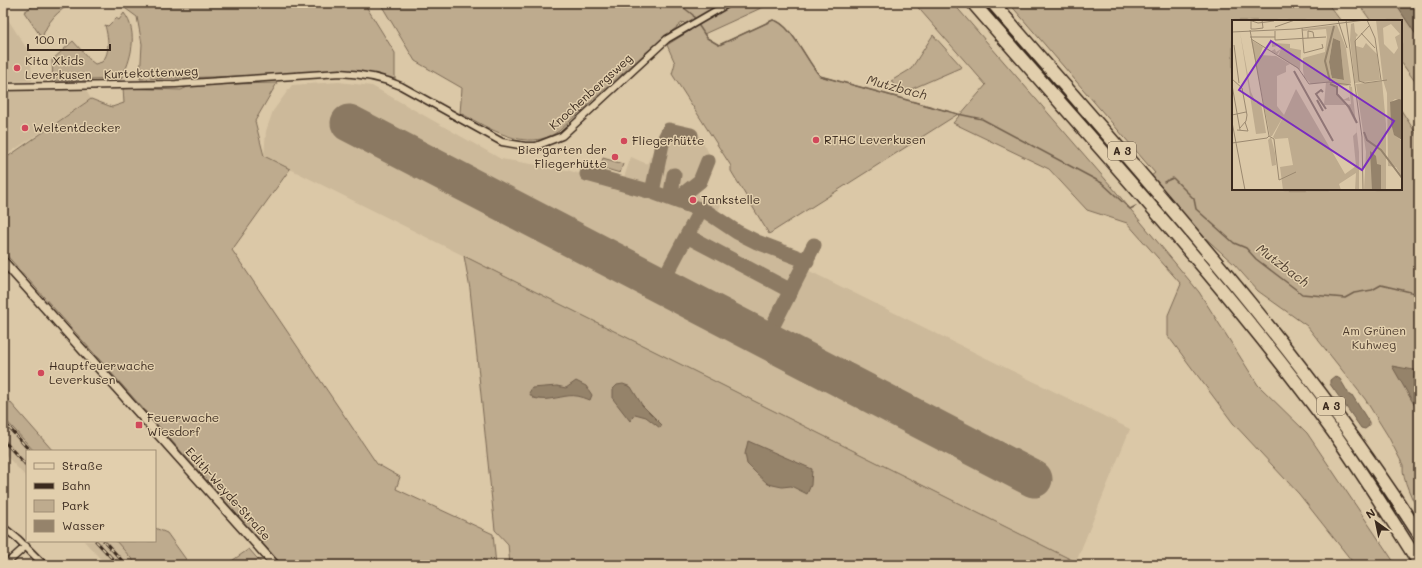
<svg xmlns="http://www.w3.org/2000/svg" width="1422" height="568" viewBox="0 0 1422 568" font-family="Mali,sans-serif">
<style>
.built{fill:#ccb99a}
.green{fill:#beab8e;stroke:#7c6a56}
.water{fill:#95836b;stroke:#715f4c}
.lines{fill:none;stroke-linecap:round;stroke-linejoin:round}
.stream{stroke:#715f4c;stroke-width:1.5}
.taxiway{stroke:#8b7962;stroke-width:15}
.runway{stroke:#8b7962;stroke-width:37}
.minor-casing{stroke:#3b2a1e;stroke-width:9}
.tertiary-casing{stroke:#3b2a1e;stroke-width:11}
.motorway-casing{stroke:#3b2a1e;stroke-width:15}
.minor{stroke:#e2cfad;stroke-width:6}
.tertiary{stroke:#e2cfad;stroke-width:8}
.motorway{stroke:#e2cfad;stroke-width:12}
.rail-casing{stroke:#3b2a1e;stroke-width:3}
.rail{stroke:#e2cfad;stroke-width:1.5;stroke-dasharray:4.5;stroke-linecap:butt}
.poi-dot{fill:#d1495b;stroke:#e2cfad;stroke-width:1.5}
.labels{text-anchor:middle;stroke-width:3;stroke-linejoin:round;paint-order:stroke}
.shield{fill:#e2cfad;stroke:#6d5c49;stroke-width:1}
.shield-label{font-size:11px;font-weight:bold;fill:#3b2a1e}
.poi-label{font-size:12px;fill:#3b2a1e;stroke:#e2cfad;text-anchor:start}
.street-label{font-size:12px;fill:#3b2a1e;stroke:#e2cfad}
.park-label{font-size:12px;fill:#4f3d2f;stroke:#e2cfad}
.water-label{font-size:13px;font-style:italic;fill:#4d3c2d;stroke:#e2cfad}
.inset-river{fill:none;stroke:#95836b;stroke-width:2}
.inset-road{fill:none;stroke:#9b8970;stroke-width:1}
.view{fill:#7b2cbf;fill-opacity:0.15;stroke:#7b2cbf;stroke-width:2}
.inset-edge{fill:none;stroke:#3b2a1e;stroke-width:2}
</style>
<rect width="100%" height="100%" fill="#dbc8a7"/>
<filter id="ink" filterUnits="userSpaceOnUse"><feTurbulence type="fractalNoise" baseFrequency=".025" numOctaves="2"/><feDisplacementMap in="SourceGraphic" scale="8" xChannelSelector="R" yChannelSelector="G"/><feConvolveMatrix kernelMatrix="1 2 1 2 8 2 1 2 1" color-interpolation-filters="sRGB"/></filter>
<g filter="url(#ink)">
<path class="built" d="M 3,12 L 31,55 L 32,81 L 3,82 Z
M 339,82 L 372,86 L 501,159 L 567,170 L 621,186 L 631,157 L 647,164 L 666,125 L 697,131 L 713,161 L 698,194 L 721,205 L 712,223 L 1130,429 L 1076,562 L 264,156 L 266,131 L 273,111 L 292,85 Z
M 84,87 L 91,99 L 3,157 L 3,90 Z
M 3,417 L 34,451 L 27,451 L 27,478 L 3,452 Z
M 84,541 L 116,541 L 137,565 L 106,565 Z"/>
<path class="green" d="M 37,3 L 73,3 C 58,10 47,22 42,38 L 24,12 Z
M 118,3 L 364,3 L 395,53 L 395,80 L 360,71 L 331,71 L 282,75 L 140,79 L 142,44 L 137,17 Z
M 380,3 L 772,3 L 704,34 L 707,38 L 719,45 L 773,20 C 791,23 807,62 820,76 L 958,114 L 769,234 L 731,171 L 731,166 L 672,74 L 675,63 L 667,45 L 691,30 L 683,22 L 643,55 L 559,131 C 526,154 490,128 460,113 L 462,88 L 415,61 Z
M 914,3 L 953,3 L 1112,187 L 1199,292 L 1258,385 L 1307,433 L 1396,565 L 1355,565 L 1299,494 L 1233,423 L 1168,336 L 1168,315 L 1181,284 L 1127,223 L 1087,210 L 1049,169 L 953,123 L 986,85 Z
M 1009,3 L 1327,3 L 1341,21 L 1233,21 L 1233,189 L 1401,189 L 1401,110 L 1419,138 L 1419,513 C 1413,499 1402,481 1403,465 L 1388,436 L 1365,399 L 1307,326 L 1258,291 L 1234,264 L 1201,234 L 1151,176 L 1155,173 Z
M 1358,3 L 1395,3 L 1419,39 L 1419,87 L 1401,62 L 1401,21 L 1371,21 Z
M 124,13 C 139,32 131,61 121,79 L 53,81 L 52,60 L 73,41 L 91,61 L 95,64 L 102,62 C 111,52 108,37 105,25 L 108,26 L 116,18 L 119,20 Z
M 933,35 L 962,67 L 900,94 L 891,81 L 911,69 Z
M 277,83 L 255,121 L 264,156 L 290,169 L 232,250 L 377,464 L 400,477 L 396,489 L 493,534 L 496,565 L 282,565 L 3,251 L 3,160 L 91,99 L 112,107 L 124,103 L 123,88 L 181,90 L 192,85 Z
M 603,158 L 623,164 L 620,173 L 600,167 Z
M 464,256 L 1082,565 L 510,565 L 508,544 L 495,530 L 470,289 Z
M 3,394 L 53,451 L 34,451 L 3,417 Z
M 155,528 L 167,533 L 190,565 L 137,565 L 116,541 L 155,541 Z
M 249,549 L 263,565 L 226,565 Z"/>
<path class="water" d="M 1395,3 L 1419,3 L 1419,39 Z
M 1392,366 L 1419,371 L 1419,413 Z
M 1335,376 L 1340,379 L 1350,396 L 1352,395 L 1369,422 L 1369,426 L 1365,429 L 1361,428 L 1330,384 L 1330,380 Z
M 576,381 L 586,386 L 592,395 L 590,400 C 571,392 567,397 549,399 C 544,400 538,399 533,398 L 529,393 L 532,388 L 557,386 L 566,388 Z
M 623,384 L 631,387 L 642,405 L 662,425 L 660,428 L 646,417 L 635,414 L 630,421 L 613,399 L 613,389 L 617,385 Z
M 748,441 L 812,469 L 811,485 L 807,494 L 791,486 L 782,487 L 768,484 L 755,472 L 747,464 L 745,454 Z"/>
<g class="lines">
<path class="stream" d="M 678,3 L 693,15 L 695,20
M 697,23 L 707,38 L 719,45 L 773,20 C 791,23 807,62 820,76 L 958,114 L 982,119 L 1102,183 L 1130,209 L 1136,206
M 1164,182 L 1173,178 L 1194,199 L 1196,209 L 1234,243 L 1246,248 L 1256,259 L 1302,294 L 1345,298 L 1354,293 L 1372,290 L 1381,285 L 1419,294"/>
<path class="taxiway" d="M 691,135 L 669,130 L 662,144 L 652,192 L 707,212 L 737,232 L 757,242 L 807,261
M 587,174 L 652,192
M 670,198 L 674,175
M 676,200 L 700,181 L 708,161
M 687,236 L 791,291
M 661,284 L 701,209
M 766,339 L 814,245"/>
<path class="runway" d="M 349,123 L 1034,479"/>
<g class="minor-casing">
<path id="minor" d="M 3,87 L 176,84 L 340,73 C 362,74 381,77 401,86 L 502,142 L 525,146 L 536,146 L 562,136 L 667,39 L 729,3
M 3,527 L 18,539 L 44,565
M 5,565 L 26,546"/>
</g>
<g class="tertiary-casing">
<path id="tertiary" d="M 3,261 L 275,565"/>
</g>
<g class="motorway-casing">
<path id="motorway" d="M 973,3 C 1095,144 1224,282 1334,433 C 1364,475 1391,519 1419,563
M 993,3 C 1141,175 1296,342 1419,534"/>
</g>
<use href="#minor" class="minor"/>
<use href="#tertiary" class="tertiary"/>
<use href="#motorway" class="motorway"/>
<g class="rail-casing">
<path id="rail" d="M 3,421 L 30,451
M 3,440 L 27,466
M 96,541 L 118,565
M 104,541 L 126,565"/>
</g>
<use href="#rail" class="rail"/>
</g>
</g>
<g class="poi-dot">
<circle cx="17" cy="68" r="4"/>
<circle cx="25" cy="128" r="4"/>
<circle cx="816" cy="140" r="4"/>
<circle cx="624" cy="141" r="4"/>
<circle cx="615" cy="157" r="4"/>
<circle cx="693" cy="200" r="4"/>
<circle cx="41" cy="373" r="4"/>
<rect x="135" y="421" width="8" height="8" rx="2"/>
</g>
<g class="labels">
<g class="shield">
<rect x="1108" y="142" width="28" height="18" rx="3"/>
<rect x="1317" y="397" width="28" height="18" rx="3"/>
</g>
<g class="shield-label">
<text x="1122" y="155">A 3</text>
<text x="1331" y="410">A 3</text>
</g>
<g class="poi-label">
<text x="25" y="65">Kita Xkids<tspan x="25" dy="14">Leverkusen</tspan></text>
<text x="33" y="132">Weltentdecker</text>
<text x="824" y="144">RTHC Leverkusen</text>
<text x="632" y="145">Fliegerhütte</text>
<text x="607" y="154" text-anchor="end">Biergarten der<tspan x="607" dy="14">Fliegerhütte</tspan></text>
<text x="701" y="204">Tankstelle</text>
<text x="49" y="370">Hauptfeuerwache<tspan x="49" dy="14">Leverkusen</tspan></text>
<text x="147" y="422">Feuerwache<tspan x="147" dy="14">Wiesdorf</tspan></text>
</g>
<g class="street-label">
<text transform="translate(151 73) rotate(-2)" y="4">Kurtekottenweg</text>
<text transform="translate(591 92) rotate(-42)" y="4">Knochenbergsweg</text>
<text transform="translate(228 494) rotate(48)" y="4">Edith-Weyde-Straße</text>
</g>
<g class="park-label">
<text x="1374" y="335">Am Grünen<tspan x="1374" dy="14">Kuhweg</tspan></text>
</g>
<g class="water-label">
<text transform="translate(897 87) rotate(15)" y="5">Mutzbach</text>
<text transform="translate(1283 265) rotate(37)" y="5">Mutzbach</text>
</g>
</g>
<g transform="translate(1232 20)">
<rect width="170" height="170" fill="#dbc8a7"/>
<path d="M 144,0 L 170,0 L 170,81 L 163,79 L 158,83 L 163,115 L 170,121 L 170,157 L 164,147 L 156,146 L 155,73 L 151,60 ZM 159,4 L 168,14 L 163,17 L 166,28 L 162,34 L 152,24 L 151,8 ZM 122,3 L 123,12 L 126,15 L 124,17 L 124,26 L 131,28 L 134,23 L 145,34 L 148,60 L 123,63 L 118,20 L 119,4 ZM 105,5 L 114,28 L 119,63 L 115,66 L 98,64 L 105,67 L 105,74 L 111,80 L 117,77 L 118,81 L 111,80 L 115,85 L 119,84 L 117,66 L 120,67 L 127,132 L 127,170 L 123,170 L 124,153 L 107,164 L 109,170 L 51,170 L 48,147 L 61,145 L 56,118 L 43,119 L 41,117 L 52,95 L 40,116 L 38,116 L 19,20 L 31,27 L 28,35 L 44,36 L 58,44 L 54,46 L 54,52 L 45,56 L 45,86 L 52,95 L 64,69 L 113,154 L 124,146 L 121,116 L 125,112 L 124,104 L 114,85 L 92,85 L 94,62 L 79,64 L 72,57 L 71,50 L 71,38 L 93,32 L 95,17 L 94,9 L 71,11 L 70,9 ZM 101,18 L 108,21 L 112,60 L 100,58 L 99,54 L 97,42 ZM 8,12 L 19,72 L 24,83 L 29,83 L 34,113 L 24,114 ZM 40,23 L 58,24 L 58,28 L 69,30 L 68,50 L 46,36 L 49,29 L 45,35 L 39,31 L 43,29 L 44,32 L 49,29 L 46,26 L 40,27 ZM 150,61 L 154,104 L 154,170 L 132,170 L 134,132 L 124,64 ZM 39,117 L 43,133 L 44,145 L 40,146 L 36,120 Z" fill="#beab8e" fill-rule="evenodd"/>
<path d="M 101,18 L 108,21 L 112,60 L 100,58 L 99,54 L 97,42 ZM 167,79 L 170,80 L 170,120 L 162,115 L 159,103 L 158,82 ZM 138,131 L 144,136 L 145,144 L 149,145 L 149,170 L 140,170 Z" fill="#95836b"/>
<path class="inset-river" d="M 62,51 L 101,121M 98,61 L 93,41 L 102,6M 98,64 L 105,67 L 105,74 L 117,87 L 125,103M 91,72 L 89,70 L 84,74 L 94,89M 85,80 L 91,91M 132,112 L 135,120 L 149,130 L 170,158"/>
<path class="inset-road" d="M 17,0 L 26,3 L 42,1M 19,0 L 19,9 L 23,9 L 31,8 L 30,0M 106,0 L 115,28M 114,0 L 130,117 L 131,170M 135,0 L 143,18 L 149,60M 43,7 L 63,0M 70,8 L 72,33 L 91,28 L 90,24M 18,10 L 37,116 L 35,118M 43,11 L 43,20 L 94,17M 0,12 L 63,9 L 133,0M 129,13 L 143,28M 18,17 L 43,17M 76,18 L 76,11 L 81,12 L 82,18M 19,19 L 66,48 L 77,64 L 97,62 L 119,65M 2,25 L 7,63M 0,59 L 10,68 L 15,95 L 14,101 L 8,108M 133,63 L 127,61 L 123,21 L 137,6M 133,63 L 155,60M 0,65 L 8,110M 0,95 L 14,92M 0,102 L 13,170M 5,110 L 16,111 L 13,102M 37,116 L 42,119 L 47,160 L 64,152M 0,123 L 35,118"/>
<path class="view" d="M 39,21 L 162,101 L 130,150 L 7,70 Z"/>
<rect width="170" height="170" class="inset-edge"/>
</g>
<rect width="1422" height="568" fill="none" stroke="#e2cfad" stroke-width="16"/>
<rect x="8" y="8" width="1406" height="552" fill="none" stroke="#3b2a1e" stroke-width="1.5" filter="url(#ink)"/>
<rect x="26" y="450" width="130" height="92" fill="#e2cfad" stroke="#9f8d74"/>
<rect x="34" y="463" width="20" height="6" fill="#e2cfad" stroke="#9f8d74"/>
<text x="62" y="470" font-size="12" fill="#3b2a1e">Straße</text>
<rect x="34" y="483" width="20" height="6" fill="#3b2a1e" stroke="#9f8d74"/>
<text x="62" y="490" font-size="12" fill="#3b2a1e">Bahn</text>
<rect x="34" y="500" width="20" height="12" fill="#beab8e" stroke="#9f8d74"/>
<text x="62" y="510" font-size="12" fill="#3b2a1e">Park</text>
<rect x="34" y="520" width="20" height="12" fill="#95836b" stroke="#9f8d74"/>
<text x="62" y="530" font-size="12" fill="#3b2a1e">Wasser</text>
<g transform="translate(1376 522) rotate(327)" stroke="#e2cfad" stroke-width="3" paint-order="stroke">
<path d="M0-3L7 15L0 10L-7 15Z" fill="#3b2a1e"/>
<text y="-6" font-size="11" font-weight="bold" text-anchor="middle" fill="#3b2a1e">N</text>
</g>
<path d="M28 44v6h82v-6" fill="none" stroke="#3b2a1e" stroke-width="2"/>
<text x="34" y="44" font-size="12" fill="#3b2a1e" stroke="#e2cfad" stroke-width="3" paint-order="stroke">100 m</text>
</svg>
